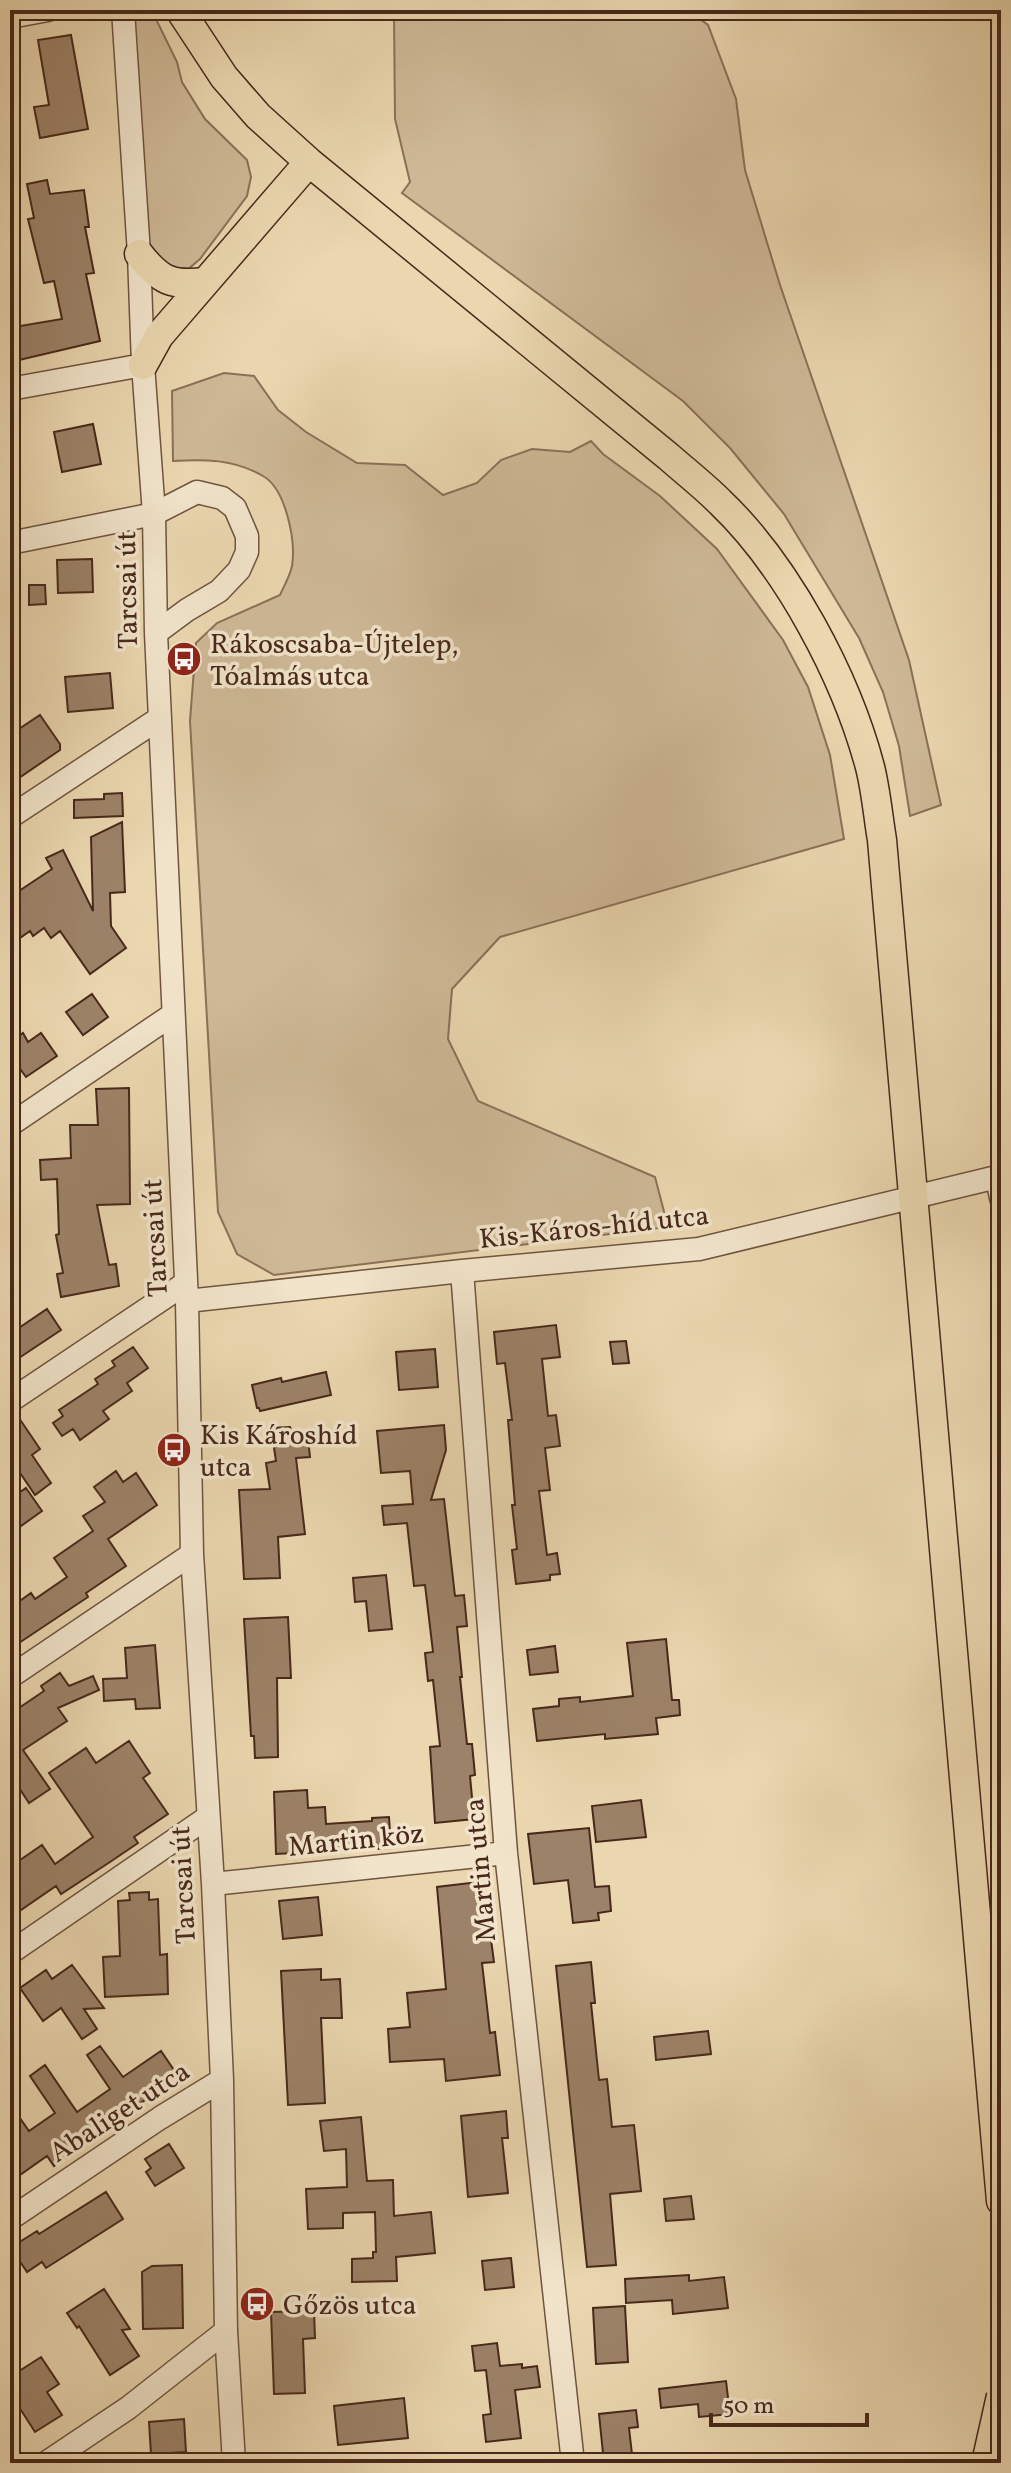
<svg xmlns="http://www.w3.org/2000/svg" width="1011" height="2473" viewBox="0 0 1011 2473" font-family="Vollkorn,serif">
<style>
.green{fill:#ceb896;stroke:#8b7058;stroke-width:2}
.building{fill:#9c8268;stroke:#48281b;stroke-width:2}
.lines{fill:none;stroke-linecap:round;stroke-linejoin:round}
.minor-casing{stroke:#705440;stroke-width:25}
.major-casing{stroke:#48281b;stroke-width:31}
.minor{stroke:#f1e4cb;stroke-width:22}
.major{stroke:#ead6af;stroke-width:28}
.rail-casing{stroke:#48281b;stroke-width:9}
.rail{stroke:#f1e4cb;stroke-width:6;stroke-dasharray:18;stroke-linecap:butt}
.major-bridge-casing{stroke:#48281b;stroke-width:31;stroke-linecap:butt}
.major-bridge{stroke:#ead6af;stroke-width:28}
.labels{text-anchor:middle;stroke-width:7;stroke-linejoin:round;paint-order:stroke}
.street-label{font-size:28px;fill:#48281b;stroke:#f1e4cb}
.poi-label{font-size:28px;fill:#48281b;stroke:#f1e4cb;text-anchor:start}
</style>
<rect width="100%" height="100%" fill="#ead6af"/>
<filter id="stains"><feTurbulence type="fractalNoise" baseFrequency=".0025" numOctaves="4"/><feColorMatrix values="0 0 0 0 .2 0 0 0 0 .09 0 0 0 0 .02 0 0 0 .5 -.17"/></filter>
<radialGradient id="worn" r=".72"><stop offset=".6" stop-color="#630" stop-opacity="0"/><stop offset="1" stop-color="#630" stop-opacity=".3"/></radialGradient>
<path class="green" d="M 406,10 L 688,10 L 708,25 L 736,99 L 745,170 L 780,285 L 909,660 L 941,805 L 910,816 L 899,746 L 883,692 L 859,638 L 784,514 L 730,448 L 683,401 L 402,193 L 410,182 L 395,119 L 394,14 Z
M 145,13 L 154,15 L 177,62 L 182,82 L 205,119 L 247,160 L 251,177 L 247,196 L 200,259 L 187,270 L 170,271 L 143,244 L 128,21 L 136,14 Z
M 224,373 L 254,376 L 278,410 L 306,432 L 357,463 L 405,465 L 443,495 L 477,483 L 501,460 L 532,449 L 570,452 L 591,441 L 603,454 L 660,496 L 717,549 L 783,640 L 808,687 L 830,755 L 844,839 L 500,937 L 452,989 L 448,1039 L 478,1101 L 655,1177 L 668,1227 L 274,1275 L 237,1254 L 218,1212 L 190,721 L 196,643 L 217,623 L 280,595 C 284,586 290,576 292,566 C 296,541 286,489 263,476 C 234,459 204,459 173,461 L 172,391 Z"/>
<path class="building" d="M 71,35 L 88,129 L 40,138 L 34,107 L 49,105 L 38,40 Z
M 47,180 L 50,194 L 84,190 L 89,227 L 85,227 L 94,273 L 86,274 L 100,341 L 19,360 L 14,327 L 62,319 L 54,281 L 44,283 L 28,219 L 34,218 L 27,184 Z
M 93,424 L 101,464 L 62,472 L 54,432 Z
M 92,559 L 93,592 L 58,593 L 57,560 Z
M 29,585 L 45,585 L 46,604 L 29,605 Z
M 110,673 L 113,708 L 68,712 L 65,677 Z
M 40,715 L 60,744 L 60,750 L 10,784 L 10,735 Z
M 122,793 L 123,816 L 74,818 L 74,800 L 104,799 L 104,794 Z
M 122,822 L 125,892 L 110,893 L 111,926 L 126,948 L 90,974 L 60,931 L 51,938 L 44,928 L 33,936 L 30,931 L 10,945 L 10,897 L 52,869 L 46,858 L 63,850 L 93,911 L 91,837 Z
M 92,994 L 108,1017 L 83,1035 L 66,1012 Z
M 23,1033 L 28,1042 L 41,1033 L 57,1056 L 26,1077 L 10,1055 L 10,1042 Z
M 129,1088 L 130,1204 L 97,1205 L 109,1265 L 116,1264 L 119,1286 L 61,1297 L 57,1274 L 63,1273 L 56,1235 L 59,1234 L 57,1179 L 41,1180 L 40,1160 L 71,1158 L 70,1125 L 98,1125 L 96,1089 Z
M 47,1309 L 61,1330 L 10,1364 L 10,1334 Z
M 556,1325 L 560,1357 L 542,1359 L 548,1416 L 556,1415 L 560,1446 L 545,1448 L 550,1490 L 539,1491 L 547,1555 L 557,1553 L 560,1574 L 550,1575 L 550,1580 L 516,1584 L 512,1550 L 517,1549 L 512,1505 L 515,1505 L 508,1420 L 512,1420 L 505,1363 L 497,1364 L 494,1332 Z
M 626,1341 L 629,1363 L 613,1364 L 610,1342 Z
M 133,1347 L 148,1368 L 127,1383 L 132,1391 L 103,1411 L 109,1419 L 80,1440 L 73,1429 L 62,1436 L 53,1423 L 63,1416 L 59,1410 L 98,1384 L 95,1379 L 115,1366 L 112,1361 Z
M 435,1349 L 438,1387 L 399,1390 L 396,1352 Z
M 326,1372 L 331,1395 L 260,1411 L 259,1408 L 257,1408 L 252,1385 L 281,1378 L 282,1382 Z
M 21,1421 L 40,1449 L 32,1455 L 51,1483 L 35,1495 L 10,1458 L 10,1429 Z
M 444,1425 L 446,1450 L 431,1500 L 444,1499 L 455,1596 L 464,1595 L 467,1626 L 457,1627 L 462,1677 L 460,1677 L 467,1744 L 472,1744 L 475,1775 L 470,1776 L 474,1819 L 435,1823 L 430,1747 L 440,1746 L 433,1680 L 428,1681 L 425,1653 L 433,1652 L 425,1585 L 414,1586 L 407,1523 L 384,1525 L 382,1506 L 413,1504 L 410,1471 L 381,1473 L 377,1431 Z
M 290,1427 L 294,1441 L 308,1439 L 310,1457 L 296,1458 L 305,1534 L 278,1537 L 280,1578 L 244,1579 L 239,1490 L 270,1489 L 266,1463 L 276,1461 L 271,1428 Z
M 116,1471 L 123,1482 L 136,1473 L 157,1505 L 108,1539 L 126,1566 L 86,1593 L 88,1597 L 10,1649 L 10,1608 L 31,1593 L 35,1599 L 67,1577 L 54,1558 L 93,1531 L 83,1516 L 105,1502 L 94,1487 Z
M 26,1488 L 42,1511 L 21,1526 L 10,1509 L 10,1499 Z
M 386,1575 L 392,1629 L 369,1631 L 366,1601 L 355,1602 L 353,1578 Z
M 288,1617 L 291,1678 L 277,1678 L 278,1757 L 255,1758 L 254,1736 L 251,1736 L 244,1619 Z
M 666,1639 L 672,1700 L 679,1700 L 680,1715 L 656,1718 L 658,1734 L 605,1739 L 605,1734 L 537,1741 L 533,1709 L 559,1706 L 559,1699 L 580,1697 L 580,1702 L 633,1696 L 627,1643 Z
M 155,1645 L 160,1708 L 136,1709 L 135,1699 L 104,1701 L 103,1679 L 127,1678 L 125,1648 Z
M 555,1646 L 558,1672 L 530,1675 L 527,1650 Z
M 60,1673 L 69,1686 L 93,1676 L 99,1690 L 58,1708 L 67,1721 L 23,1750 L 50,1789 L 29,1803 L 10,1774 L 10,1714 L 44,1691 L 41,1686 Z
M 129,1741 L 150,1773 L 143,1778 L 168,1814 L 134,1837 L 138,1843 L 110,1862 L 61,1894 L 56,1886 L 18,1912 L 10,1900 L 10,1867 L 42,1845 L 55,1864 L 93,1837 L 49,1773 L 86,1748 L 96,1763 Z
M 307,1790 L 308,1808 L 325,1807 L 326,1824 L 372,1821 L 372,1818 L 389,1817 L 391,1848 L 276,1854 L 274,1792 Z
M 641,1800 L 646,1837 L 596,1842 L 592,1806 Z
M 589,1828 L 595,1887 L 609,1886 L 611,1911 L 598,1913 L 599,1920 L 573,1923 L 568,1880 L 534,1884 L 528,1834 Z
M 478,1882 L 483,1933 L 490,1932 L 494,1962 L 482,1963 L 490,2033 L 495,2032 L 500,2075 L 446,2081 L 444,2059 L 390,2062 L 388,2029 L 410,2027 L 407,1993 L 446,1989 L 437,1887 Z
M 149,1892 L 149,1900 L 158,1899 L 160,1955 L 167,1954 L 168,1994 L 105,1997 L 103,1957 L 120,1956 L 118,1901 L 130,1900 L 129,1893 Z
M 318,1897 L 322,1935 L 283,1939 L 279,1901 Z
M 591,1962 L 595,2003 L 591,2003 L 599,2080 L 607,2079 L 612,2127 L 634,2125 L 641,2191 L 610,2194 L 616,2265 L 587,2267 L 556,1966 Z
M 72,1965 L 104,2008 L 84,2009 L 97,2029 L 82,2039 L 61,2008 L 43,2021 L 20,1988 L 46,1970 L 52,1979 Z
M 321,1969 L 321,1980 L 340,1979 L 342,2018 L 321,2018 L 325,2103 L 288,2105 L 281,1971 Z
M 708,2031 L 711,2054 L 656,2060 L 654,2037 Z
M 100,2046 L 123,2077 L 161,2051 L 178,2076 L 54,2166 L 47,2156 L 10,2182 L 10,2104 L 29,2131 L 55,2113 L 30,2076 L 45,2065 L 77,2112 L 110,2089 L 87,2055 Z
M 506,2111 L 508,2138 L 502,2138 L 508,2193 L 468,2197 L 461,2116 Z
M 361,2117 L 367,2181 L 393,2180 L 394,2216 L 431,2212 L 435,2253 L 396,2257 L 397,2281 L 352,2282 L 352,2259 L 373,2258 L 373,2252 L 376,2252 L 375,2212 L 343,2213 L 343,2228 L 308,2229 L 306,2189 L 347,2187 L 346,2149 L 324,2151 L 320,2121 Z
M 169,2144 L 184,2168 L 155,2186 L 146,2172 L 151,2168 L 145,2159 Z
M 106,2192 L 123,2219 L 46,2268 L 42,2262 L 27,2272 L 21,2263 L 10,2270 L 10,2248 L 37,2231 L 39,2234 Z
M 691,2196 L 694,2219 L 666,2221 L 664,2199 Z
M 511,2258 L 514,2287 L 485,2290 L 482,2261 Z
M 182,2265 L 183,2328 L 143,2329 L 142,2272 L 152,2266 Z
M 689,2275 L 689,2281 L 724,2277 L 728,2308 L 673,2314 L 672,2300 L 626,2303 L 625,2279 Z
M 104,2289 L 130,2329 L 122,2330 L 139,2356 L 110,2375 L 79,2326 L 77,2328 L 67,2313 Z
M 625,2306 L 628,2362 L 596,2364 L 593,2308 Z
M 314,2311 L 315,2338 L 303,2339 L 305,2393 L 274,2394 L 271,2312 Z
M 497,2343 L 500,2366 L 522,2364 L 522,2368 L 537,2366 L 540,2387 L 515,2390 L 521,2438 L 486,2442 L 483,2415 L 491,2414 L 486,2370 L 475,2371 L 472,2346 Z
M 41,2357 L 59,2384 L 47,2392 L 62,2415 L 35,2432 L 10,2393 L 10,2377 Z
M 726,2381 L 730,2414 L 699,2417 L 698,2404 L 661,2408 L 659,2389 Z
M 404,2398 L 408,2438 L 338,2445 L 334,2406 Z
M 636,2410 L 638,2427 L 629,2428 L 633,2463 L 604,2463 L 599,2414 Z
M 184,2419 L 186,2452 L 151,2454 L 149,2422 Z"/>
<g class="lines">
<g class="minor-casing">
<path id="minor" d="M 123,10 L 139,254 L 143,365 L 154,514 L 156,633 L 187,1301 L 192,1554 L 213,1884 L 222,2080 L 226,2331 L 234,2463
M 10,17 L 48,10
M 10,389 L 143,365
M 10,543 L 154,514 L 197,492 L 222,498 L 235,508 L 247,536 L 247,552 L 239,570 L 219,591 L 187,610 L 156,633
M 10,817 L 160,718
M 10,1125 L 172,1015
M 997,1177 L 1001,1198
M 462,1271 L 506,1853 L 573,2463
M 187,1301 L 462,1271 L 699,1249 L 1001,1176
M 10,1401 L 186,1283
M 10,1677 L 192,1554
M 213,1884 L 506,1853
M 10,1953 L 208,1817
M 10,2219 L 160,2118 L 222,2080
M 46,2463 L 128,2408 L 226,2331"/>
</g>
<g class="major-casing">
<path id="major" d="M 180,10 L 224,77 L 258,116 L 309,162 L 669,457 C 686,472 704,486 720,502 C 788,567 846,677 870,767 C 876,791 878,816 882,840 L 1001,2201
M 139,254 C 160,281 172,286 205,282
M 143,365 L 159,336 L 309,162"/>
</g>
<use href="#minor" class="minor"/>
<use href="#major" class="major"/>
<g class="rail-casing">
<path id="rail" d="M 965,2463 L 1001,2450"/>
</g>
<use href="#rail" class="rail"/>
<g class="major-bridge-casing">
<path id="major-bridge" d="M 986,2463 L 1001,2396"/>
</g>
<use href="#major-bridge" class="major-bridge"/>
</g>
<defs>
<g id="bus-disc" transform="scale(1.8)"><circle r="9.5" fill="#8f2418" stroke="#f1e4cb"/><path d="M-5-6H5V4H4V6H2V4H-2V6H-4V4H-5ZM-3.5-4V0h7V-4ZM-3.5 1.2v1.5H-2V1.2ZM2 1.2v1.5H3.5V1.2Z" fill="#fff"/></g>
</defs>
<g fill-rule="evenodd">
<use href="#bus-disc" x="184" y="659"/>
<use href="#bus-disc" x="174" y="1450"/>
<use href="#bus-disc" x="257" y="2304"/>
</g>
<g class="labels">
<g class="street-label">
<text transform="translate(126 590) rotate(-91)" y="10">Tarcsai út</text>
<text transform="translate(594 1226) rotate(-6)" y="10">Kis-Káros-híd utca</text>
<text transform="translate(154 1238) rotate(-93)" y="10">Tarcsai út</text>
<text transform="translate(356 1839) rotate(-6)" y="10">Martin köz</text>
<text transform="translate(479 1870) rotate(-95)" y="10">Martin utca</text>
<text transform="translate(182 1885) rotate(-93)" y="10">Tarcsai út</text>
<text transform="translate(119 2111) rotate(-33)" y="10">Abaliget utca</text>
</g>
<g class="poi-label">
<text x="210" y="653">Rákoscsaba-Újtelep,<tspan x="210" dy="32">Tóalmás utca</tspan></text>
<text x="200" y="1444">Kis Károshíd<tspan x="200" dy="32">utca</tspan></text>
<text x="283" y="2314">Gőzös utca</text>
</g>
</g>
<rect width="1011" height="2473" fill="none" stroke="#ead6af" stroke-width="40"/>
<rect x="12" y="12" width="987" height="2449" fill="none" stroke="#48281b" stroke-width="4"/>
<rect x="20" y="20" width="971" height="2433" fill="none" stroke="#48281b" stroke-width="2"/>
<path d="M711 2413v12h156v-12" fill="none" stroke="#48281b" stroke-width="4"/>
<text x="723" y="2413" font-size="24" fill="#48281b" stroke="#f1e4cb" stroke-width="6" paint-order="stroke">50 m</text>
<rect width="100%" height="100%" filter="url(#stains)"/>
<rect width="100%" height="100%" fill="url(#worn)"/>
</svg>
